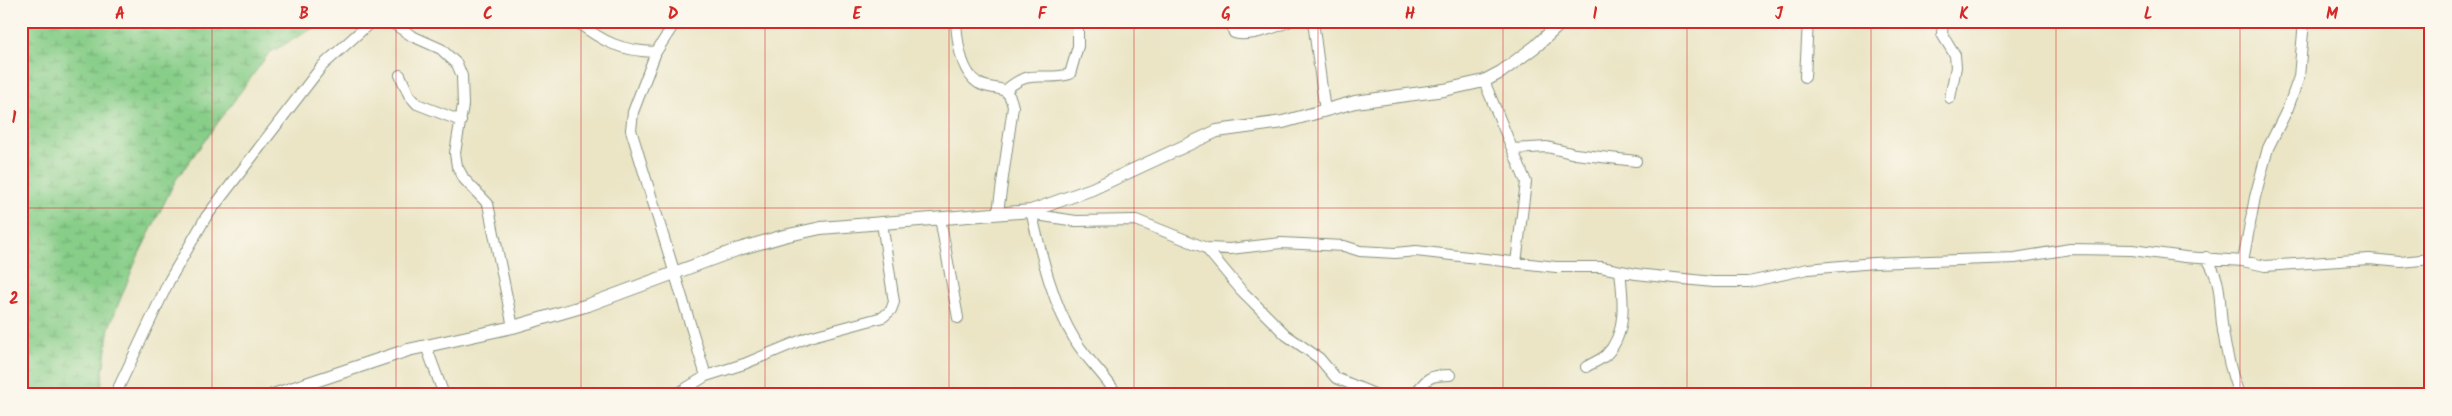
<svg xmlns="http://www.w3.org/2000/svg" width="2452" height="416" viewBox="0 0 2452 416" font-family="Kalam,sans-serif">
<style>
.wetland{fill:url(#wetland-marsh);stroke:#54865e}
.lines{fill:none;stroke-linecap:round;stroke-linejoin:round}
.minor-casing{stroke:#85917d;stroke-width:12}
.tertiary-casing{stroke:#85917d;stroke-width:14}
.minor{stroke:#fff;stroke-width:10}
.tertiary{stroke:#fff;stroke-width:12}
.grid{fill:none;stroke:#d62828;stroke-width:1;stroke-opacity:0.55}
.neatline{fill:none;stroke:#d62828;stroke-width:2}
.grid-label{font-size:16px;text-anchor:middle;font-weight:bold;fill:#d62828}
</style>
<defs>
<pattern id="wetland-marsh" width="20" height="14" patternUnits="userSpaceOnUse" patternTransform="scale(1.25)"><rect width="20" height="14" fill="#88ce89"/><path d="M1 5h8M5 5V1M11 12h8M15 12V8" fill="none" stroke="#6fa871"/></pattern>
</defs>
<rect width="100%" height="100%" fill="#fbf7ec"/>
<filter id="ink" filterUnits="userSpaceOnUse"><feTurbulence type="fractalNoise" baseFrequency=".02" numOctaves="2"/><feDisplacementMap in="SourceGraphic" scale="10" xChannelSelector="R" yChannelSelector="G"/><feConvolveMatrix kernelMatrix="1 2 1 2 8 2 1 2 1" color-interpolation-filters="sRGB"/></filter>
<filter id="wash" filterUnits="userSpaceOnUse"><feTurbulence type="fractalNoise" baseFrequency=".0096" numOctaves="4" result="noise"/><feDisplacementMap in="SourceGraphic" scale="20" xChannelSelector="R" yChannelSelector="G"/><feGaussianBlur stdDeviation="1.12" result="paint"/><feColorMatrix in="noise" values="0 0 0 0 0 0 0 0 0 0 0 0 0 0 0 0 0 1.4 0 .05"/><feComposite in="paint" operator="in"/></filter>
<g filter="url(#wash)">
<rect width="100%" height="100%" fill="#ebe5c6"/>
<path class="wetland" d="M 21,21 L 326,21 L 269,53 L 175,181 L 137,258 L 109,327 L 100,395 L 21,395 Z"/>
</g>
<g filter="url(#ink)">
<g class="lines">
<g class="minor-casing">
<path id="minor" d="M 389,21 L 412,36 L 441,49 L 457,64 L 462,76 L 463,105 L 455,153 L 457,166 L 464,179 L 488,204 L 513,327
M 576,21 C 603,42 621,51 656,52
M 676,21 L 656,52 L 633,112 L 631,130 L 706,376
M 956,21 C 957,40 961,72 978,83 C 995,93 1008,81 1013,107 L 998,212
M 1230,21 L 1234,33 C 1246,38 1278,27 1290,21
M 1313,21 L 1325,111
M 1943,21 L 1942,34 L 1955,55 L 1956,67 L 1950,98
M 400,75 L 409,95 L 417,104 L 461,121
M 1805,77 L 1808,21
M 1484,81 L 1526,182 L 1516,263
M 1006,90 C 1031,67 1043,82 1070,74 L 1078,46 L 1078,21
M 1513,149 L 1547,147 L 1575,154 L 1636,161
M 1031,211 L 1043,216 L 1076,221 L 1136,220 L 1206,248 L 1230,249 L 1281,243 L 1344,246 L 1360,251 L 1395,253 L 1416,251 L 1556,267 L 1601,267 L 1636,274 L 1713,282 L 1749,282 L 1808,269 L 1874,263 L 2015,258 L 2070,249 L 2132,250 L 2185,257 L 2243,261 L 2265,266 L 2369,259 L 2401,262 L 2431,259
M 1031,211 C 1041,253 1052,303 1075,340 C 1087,360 1105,375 1117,395
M 940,218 L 958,318
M 1206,248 L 1241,290 L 1286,335 L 1319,358 L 1336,378 L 1377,395
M 2206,257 C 2224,285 2218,301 2223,331 C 2226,352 2232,375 2239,395
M 2243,261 L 2255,197 L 2268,148 L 2288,108 L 2299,77 L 2304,21
M 426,346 L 444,395
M 1586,367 C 1592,363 1601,360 1606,355 C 1628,333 1623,298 1620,271
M 115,395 L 169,281 L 206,217 L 322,66 L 372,21
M 675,395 L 706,376 L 744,364 L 809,337 L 883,317 L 891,310 L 894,302 L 882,223
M 1414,395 C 1427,378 1429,375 1450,375"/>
</g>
<g class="tertiary-casing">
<path id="tertiary" d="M 273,395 L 408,350 L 513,327 L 588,305 L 739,249 L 784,236 L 821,228 L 1031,211 L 1092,189 L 1217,131 L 1283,122 L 1355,102 L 1444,90 L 1484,81 L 1501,72 L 1536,46 L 1563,21"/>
</g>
<use href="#minor" class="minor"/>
<use href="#tertiary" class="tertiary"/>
</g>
</g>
<path class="grid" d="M 212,21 L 212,395M 396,21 L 396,395M 581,21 L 581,395M 765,21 L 765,395M 949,21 L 949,395M 1134,21 L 1134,395M 1318,21 L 1318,395M 1503,21 L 1503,395M 1687,21 L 1687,395M 1871,21 L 1871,395M 2056,21 L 2056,395M 2240,21 L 2240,395M 21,208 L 2431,208"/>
<rect width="2452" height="416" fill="none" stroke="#fbf7ec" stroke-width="55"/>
<rect x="28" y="28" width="2396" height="360" class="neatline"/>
<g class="grid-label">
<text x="120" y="19">A</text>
<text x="304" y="19">B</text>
<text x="488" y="19">C</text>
<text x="673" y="19">D</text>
<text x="857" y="19">E</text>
<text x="1042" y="19">F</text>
<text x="1226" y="19">G</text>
<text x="1410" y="19">H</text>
<text x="1595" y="19">I</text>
<text x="1779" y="19">J</text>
<text x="1964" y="19">K</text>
<text x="2148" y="19">L</text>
<text x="2332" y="19">M</text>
<text x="14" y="123">1</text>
<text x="14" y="304">2</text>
</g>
</svg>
